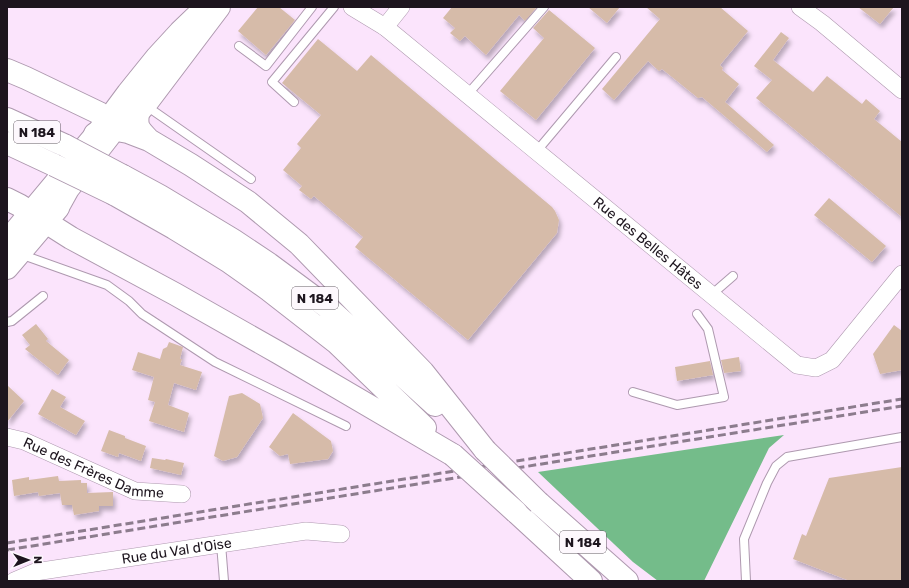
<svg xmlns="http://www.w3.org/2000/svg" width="909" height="588" viewBox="0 0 909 588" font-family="Rubik,sans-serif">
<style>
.forest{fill:#74bc8a}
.building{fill:#d6bba9;filter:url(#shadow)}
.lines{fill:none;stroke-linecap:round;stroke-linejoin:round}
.lane-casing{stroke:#ae99af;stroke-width:10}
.street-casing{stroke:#ae99af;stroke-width:18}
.secondary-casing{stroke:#ae99af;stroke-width:24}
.primary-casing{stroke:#ae99af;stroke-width:24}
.lane{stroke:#fff;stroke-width:8}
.street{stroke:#fff;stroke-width:17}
.secondary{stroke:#fff;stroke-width:22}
.primary{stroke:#fff;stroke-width:22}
.rail{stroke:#8c7c8d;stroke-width:3;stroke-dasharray:8 4;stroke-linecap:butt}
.primary-bridge-casing{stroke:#ae99af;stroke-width:24;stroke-linecap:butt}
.primary-bridge{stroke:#fff;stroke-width:22}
.labels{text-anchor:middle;stroke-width:3;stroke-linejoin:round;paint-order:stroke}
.shield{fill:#fdf8fd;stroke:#605961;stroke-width:1}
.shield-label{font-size:13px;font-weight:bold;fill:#1d151e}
.street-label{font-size:14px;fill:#1d151e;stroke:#fdf8fd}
</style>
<defs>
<filter id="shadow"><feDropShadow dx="2.5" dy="4.5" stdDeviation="2" flood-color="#0004"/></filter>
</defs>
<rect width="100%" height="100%" fill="#fbe4fc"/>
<path class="forest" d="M 784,435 L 769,448 L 704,581 L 658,581 L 633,562 L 538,472 Z"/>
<path class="building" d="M 258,7 L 279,7 L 295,20 L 266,55 L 238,31 Z
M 452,7 L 537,7 L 525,21 L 519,15 L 486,55 L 465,36 L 460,41 L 450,33 L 455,28 L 443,18 Z
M 588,7 L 620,7 L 607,23 Z
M 646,7 L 720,7 L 748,31 L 720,65 L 723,68 L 722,70 L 739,84 L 725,102 L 774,145 L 767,152 L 702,97 L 698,98 L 662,69 L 659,71 L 648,61 L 614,100 L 602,89 L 660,19 Z
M 858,7 L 894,7 L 880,24 Z
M 549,10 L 595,48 L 536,120 L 500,91 L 544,38 L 533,28 Z
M 781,32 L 789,38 L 773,60 L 813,92 L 827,76 L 862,104 L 866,99 L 880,111 L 874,119 L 902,142 L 902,217 L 756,98 L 772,80 L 754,66 Z
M 318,39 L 357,71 L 371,55 L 552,207 L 555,211 L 559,220 L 557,233 L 468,340 L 355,247 L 363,237 L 314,196 L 311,199 L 299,190 L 302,186 L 283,170 L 301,148 L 297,144 L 321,115 L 282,83 Z
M 829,198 L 886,246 L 872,262 L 814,215 Z
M 36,324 L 48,339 L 46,341 L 69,360 L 58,375 L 25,349 L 30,345 L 22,335 Z
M 894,325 L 902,331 L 902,370 L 880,374 L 873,354 Z
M 169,342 L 183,347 L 180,359 L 182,359 L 180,365 L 202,372 L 196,390 L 174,383 L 168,405 L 189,413 L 184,432 L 149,421 L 155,402 L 148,400 L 154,377 L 132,370 L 138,352 L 160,359 L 163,349 L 167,347 Z
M 739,357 L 741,371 L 724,373 L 721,360 Z
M 710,361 L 713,375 L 677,381 L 675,367 Z
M 7,385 L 24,401 L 7,422 Z
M 52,389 L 66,397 L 60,407 L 85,421 L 76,435 L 38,414 Z
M 242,393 L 260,404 L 263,418 L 237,457 L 223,461 L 214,456 L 229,396 Z
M 293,413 L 331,441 L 333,451 L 328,459 L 290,464 L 288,454 L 280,456 L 269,447 Z
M 109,430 L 125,436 L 125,438 L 146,446 L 141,461 L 119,453 L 118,457 L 101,451 Z
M 152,458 L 165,460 L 166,459 L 184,463 L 181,475 L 150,468 Z
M 902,467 L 902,581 L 850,581 L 793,559 L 802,534 L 806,536 L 829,478 Z
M 58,476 L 59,481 L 81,480 L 81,483 L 87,483 L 87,493 L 113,492 L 113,506 L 99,506 L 99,511 L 74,515 L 72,505 L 62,505 L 60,493 L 39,496 L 38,492 L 14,496 L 12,480 L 29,477 L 29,480 Z"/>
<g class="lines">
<g class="lane-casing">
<path id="lane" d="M 239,46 L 266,66 L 312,7
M 467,95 L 544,7
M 294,102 L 272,82 L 334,7
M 145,105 L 251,179
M 536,152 L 616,57
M 20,254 L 107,285 L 129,301 L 142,314 L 215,362 L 346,426
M 712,296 L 718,289 L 733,276
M 7,322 L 12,321 L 43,296
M 633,392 L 677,405 L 724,397 L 708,329 L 697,314
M 221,544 L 224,581
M 746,581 L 744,539 L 767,483 L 776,466 L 787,457 L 902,437"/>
</g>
<g class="street-casing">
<g id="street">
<path id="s1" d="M 352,7 L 385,27 L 797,365 L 816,368 L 832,360 L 902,274"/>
<path d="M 800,7 L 822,23 L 902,90"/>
<path d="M 385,27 L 401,7"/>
<path id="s2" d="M 7,437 L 24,441 L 135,491 L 182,494"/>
<path id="s3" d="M 14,581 L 35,572 L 306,531 L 341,534"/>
</g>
</g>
<g class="secondary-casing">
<path id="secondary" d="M 126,127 L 148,101 L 219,7
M 7,241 L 108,120 L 128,93 L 157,57 L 180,32 L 205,8
M 7,268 L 58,208"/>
</g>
<g class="primary-casing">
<path id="primary" d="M 7,70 L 26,78 L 99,113 L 108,120 L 110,124 L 110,135 L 68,189 L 58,207
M 138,113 C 136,128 139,129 149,140
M 7,119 L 66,146
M 95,134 L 103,131 L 117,130 L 128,132 L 149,140 L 191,165 L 248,202 L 299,244 L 423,372 L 485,450
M 7,143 L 54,165
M 123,176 L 160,196 L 233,240 L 269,264 L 327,307 L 435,405
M 114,194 L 174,228 L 228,261 L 269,290 L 337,343 L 425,428
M 7,199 L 19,205 L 71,238 L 175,294 L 279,353 L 453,455
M 539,503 L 627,581
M 516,512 L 591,581"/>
</g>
<use href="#lane" class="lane"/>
<use href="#street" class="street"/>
<use href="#secondary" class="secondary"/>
<use href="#primary" class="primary"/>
<path class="rail" d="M 7,543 L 902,399
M 7,550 L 902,406"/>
<g class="primary-bridge-casing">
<path id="primary-bridge" d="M 66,146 L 123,176
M 54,165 L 114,194
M 485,450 L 539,503
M 453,455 L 516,512"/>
</g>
<use href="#primary-bridge" class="primary-bridge"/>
</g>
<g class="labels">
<g class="shield">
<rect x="14" y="121" width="46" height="22" rx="3"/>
<rect x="292" y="287" width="46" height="22" rx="3"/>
<rect x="560" y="531" width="46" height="22" rx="3"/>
</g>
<g class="shield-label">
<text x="37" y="137">N 184</text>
<text x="315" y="303">N 184</text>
<text x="583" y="547">N 184</text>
</g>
<g class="street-label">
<text dy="5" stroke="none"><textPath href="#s1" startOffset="379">Rue des Belles Hâtes</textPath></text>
<text dy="5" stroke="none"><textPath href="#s2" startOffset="93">Rue des Frères Damme</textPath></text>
<text dy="5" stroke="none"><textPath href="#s3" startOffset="166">Rue du Val d'Oise</textPath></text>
</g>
</g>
<rect width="909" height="588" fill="none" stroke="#1d151e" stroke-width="16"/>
<g transform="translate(28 560) rotate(89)" stroke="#fdf8fd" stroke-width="3" paint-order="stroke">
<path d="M0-3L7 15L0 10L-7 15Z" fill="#1d151e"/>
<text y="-6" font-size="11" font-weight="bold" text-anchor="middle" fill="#1d151e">N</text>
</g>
</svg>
